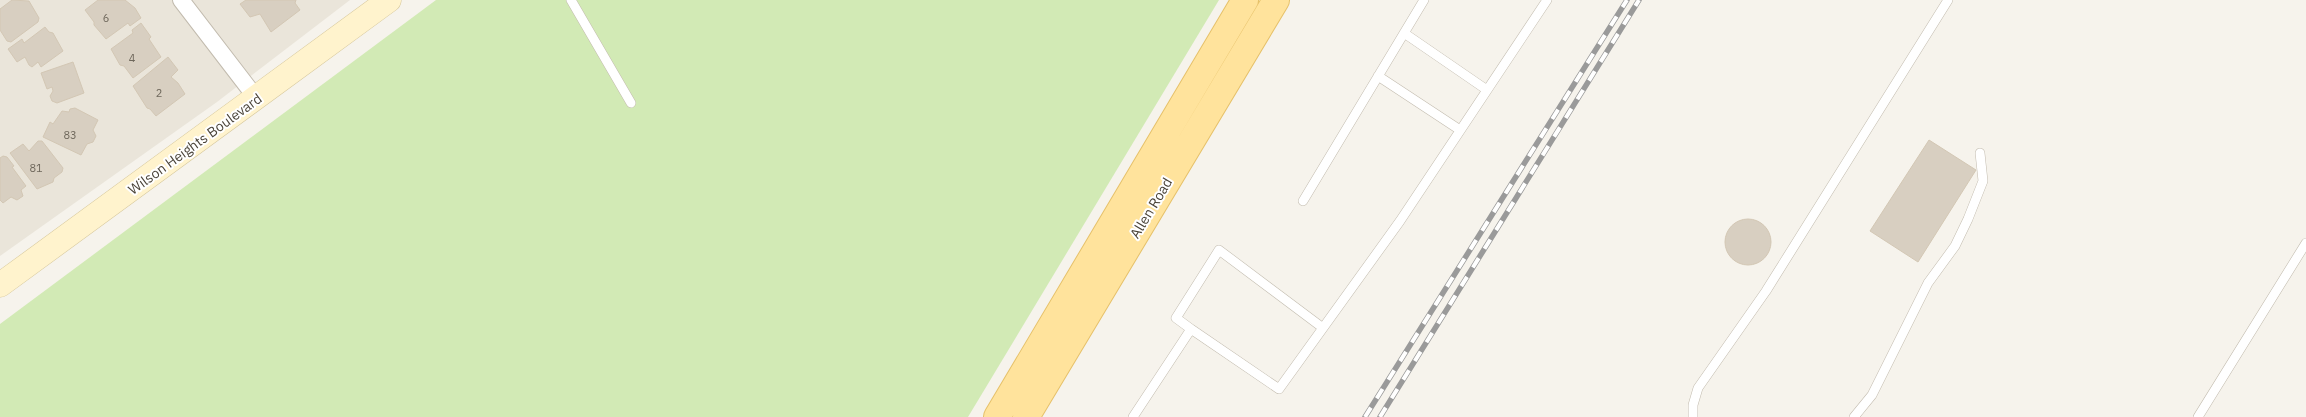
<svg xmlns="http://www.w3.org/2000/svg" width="2306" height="417" viewBox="0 0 2306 417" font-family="'IBM Plex Sans',sans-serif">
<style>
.residential{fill:#eae5da}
.green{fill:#d2eab5}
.building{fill:#d8cfc1;stroke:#d3c7b4}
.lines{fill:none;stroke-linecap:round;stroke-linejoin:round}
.service-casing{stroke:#c2bbae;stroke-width:10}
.minor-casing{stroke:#c2bbae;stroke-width:18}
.secondary-casing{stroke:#d6c79b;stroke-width:25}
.primary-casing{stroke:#e6c16a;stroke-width:28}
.service{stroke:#fff;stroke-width:9}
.minor{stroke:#fff;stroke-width:16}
.secondary{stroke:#fff3cd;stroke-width:24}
.primary{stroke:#ffe39c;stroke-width:26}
.rail-casing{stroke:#9a9a9a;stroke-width:5.5}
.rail{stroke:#fff;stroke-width:4;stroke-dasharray:11;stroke-linecap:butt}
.labels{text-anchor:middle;stroke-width:4;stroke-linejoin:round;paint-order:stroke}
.number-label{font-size:11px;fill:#6e675b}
.street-label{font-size:14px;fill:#4b4439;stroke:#fff}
</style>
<rect width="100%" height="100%" fill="#f6f3ec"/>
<path class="residential" d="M 0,0 L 350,0 L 217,102 L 0,256 Z"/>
<path class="green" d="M 436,0 L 1219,0 L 968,417 L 0,417 L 0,324 Z"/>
<path class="building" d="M 12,0 L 29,1 L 39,18 L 38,22 L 11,42 L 7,41 L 0,30 L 0,9 Z
M 98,0 L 125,0 L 135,8 L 141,18 L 130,26 L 128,23 L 106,39 L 94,25 L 94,22 L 85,10 Z
M 246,0 L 296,0 L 295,3 L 300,10 L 271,32 L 260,14 L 250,17 L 240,4 Z
M 141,23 L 151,37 L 149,39 L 161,57 L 133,78 L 124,66 L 120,65 L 111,49 L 133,33 L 132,30 Z
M 45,27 L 49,32 L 53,33 L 63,51 L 41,67 L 38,62 L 32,67 L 29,65 L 25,57 L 17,62 L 8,49 L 22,39 L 24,43 Z
M 168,57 L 178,70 L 171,77 L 178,83 L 185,94 L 156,116 L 150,109 L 147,108 L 133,86 Z
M 73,62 L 84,93 L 57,103 L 52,101 L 50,96 L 53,91 L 52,87 L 47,89 L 41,73 Z
M 75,108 L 98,120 L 93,130 L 96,136 L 93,142 L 87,144 L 81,155 L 43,137 L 50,122 L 53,124 L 62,111 L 69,112 L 70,109 Z
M 1929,140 L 1976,170 L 1918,262 L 1870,231 Z
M 38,141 L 42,141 L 63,168 L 62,172 L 54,178 L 53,182 L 37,189 L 10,153 L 23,144 L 29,151 Z
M 3,156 L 7,157 L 14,166 L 12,167 L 26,186 L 21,190 L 23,196 L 17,200 L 11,197 L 3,203 L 0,200 L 0,158 Z
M1725 242a23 23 0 1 1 46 0a23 23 0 1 1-46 0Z"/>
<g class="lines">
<g class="service-casing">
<path id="service" d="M 571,0 L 631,103
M 1404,33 L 1487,90
M 1378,76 L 1460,130
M 1303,201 L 1424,0
M 1191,329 L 1176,318 L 1219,250 L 1323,328
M 1133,417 L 1191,329 L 1279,389 L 1400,221 L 1547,0
M 1693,417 L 1693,405 L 1698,388 L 1766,291 L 1948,0
M 1854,417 L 1872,395 L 1928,283 L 1955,246 L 1968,219 L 1983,181 L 1980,153
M 2198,417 L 2306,243"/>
</g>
<g class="minor-casing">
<path id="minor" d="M 181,0 L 257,99"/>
</g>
<g class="secondary-casing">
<path id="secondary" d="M 0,285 L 389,0"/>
</g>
<g class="primary-casing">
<path id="primary" d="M 997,417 L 1245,0
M 1026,417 L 1276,0"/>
</g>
<use href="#service" class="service"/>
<use href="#minor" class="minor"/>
<use href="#secondary" class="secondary"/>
<use href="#primary" class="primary"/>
<g class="rail-casing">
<path id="rail" d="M 1365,417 L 1627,0
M 1380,417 L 1639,0"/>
</g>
<use href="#rail" class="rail"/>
</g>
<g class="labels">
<g class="number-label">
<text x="106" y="22">6</text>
<text x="132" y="62">4</text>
<text x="159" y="97">2</text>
<text x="70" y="139">83</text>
<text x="36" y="172">81</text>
</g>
<g class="street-label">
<text transform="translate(195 144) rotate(-36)" y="5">Wilson Heights Boulevard</text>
<text transform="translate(1151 208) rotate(-59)" y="5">Allen Road</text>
</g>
</g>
</svg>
